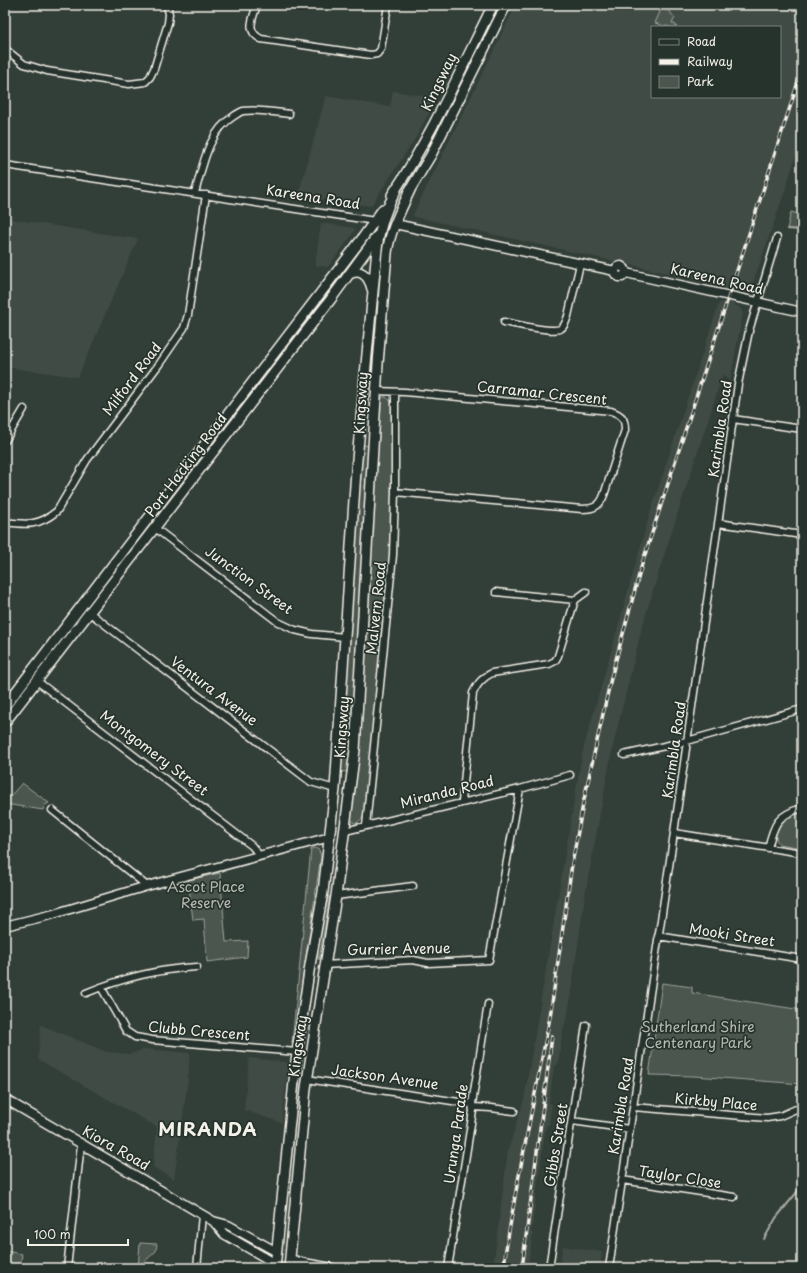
<svg xmlns="http://www.w3.org/2000/svg" width="807" height="1273" viewBox="0 0 807 1273" font-family="'Playpen Sans',sans-serif">
<style>
.built{fill:#404b44;fill-rule:evenodd}
.green{fill:#4c564f;stroke:#a0a49c}
.lines{fill:none;stroke-linecap:round;stroke-linejoin:round}
.stream{stroke:#a6a9a1;stroke-width:2}
.street-casing{stroke:#f4f1e8;stroke-width:9}
.secondary-casing{stroke:#f4f1e8;stroke-width:11}
.primary-casing{stroke:#f4f1e8;stroke-width:12}
.street{stroke:#26332d;stroke-width:6}
.secondary{stroke:#26332d;stroke-width:8}
.primary{stroke:#26332d;stroke-width:9}
.rail-casing{stroke:#f4f1e8;stroke-width:3.5}
.rail{stroke:#26332d;stroke-width:2;stroke-dasharray:6;stroke-linecap:butt}
.labels{text-anchor:middle;stroke-width:3.5;stroke-linejoin:round;paint-order:stroke}
.street-label{font-size:14px;fill:#f4f1e8;stroke:#26332d}
.park-label{font-size:14px;fill:#b9bbb2;stroke:#26332d}
.district-label{font-size:18px;font-weight:bold;letter-spacing:1px;fill:#f4f1e8;stroke:#26332d}
</style>
<rect width="100%" height="100%" fill="#323e38"/>
<filter id="ink" filterUnits="userSpaceOnUse"><feTurbulence type="fractalNoise" baseFrequency=".025" numOctaves="2"/><feDisplacementMap in="SourceGraphic" scale="8" xChannelSelector="R" yChannelSelector="G"/><feConvolveMatrix kernelMatrix="1 2 1 2 8 2 1 2 1" color-interpolation-filters="sRGB"/></filter>
<g filter="url(#ink)">
<path class="built" d="M 516,5 L 802,5 L 802,136 L 784,194 L 750,291 L 737,291 L 733,304 L 739,307 L 743,313 L 730,381 L 723,374 L 660,568 L 642,627 L 612,750 L 585,895 L 568,1014 L 563,1029 L 558,1064 L 554,1067 L 549,1103 L 552,1104 L 549,1125 L 546,1125 L 531,1233 L 533,1233 L 528,1265 L 530,1268 L 493,1268 L 508,1150 L 524,1100 L 582,754 L 650,513 L 719,303 L 723,302 L 727,289 L 717,284 L 415,217 L 413,215 ZM 652,27 L 780,27 L 780,97 L 652,97 Z
M 393,91 L 437,98 L 415,139 L 371,206 L 298,196 L 326,96 L 390,107 Z
M 5,218 L 138,239 L 78,377 L 5,367 Z
M 321,223 L 348,227 L 354,228 L 355,230 L 345,245 L 328,267 L 315,265 Z
M 41,1025 L 107,1052 L 130,1054 L 145,1049 L 190,1053 L 188,1080 L 174,1179 L 153,1167 L 157,1127 L 39,1060 L 38,1057 Z
M 249,1058 L 286,1062 L 288,1064 L 282,1123 L 244,1110 Z
M 563,1246 L 602,1252 L 600,1268 L 559,1268 Z"/>
<path class="green" d="M 654,5 L 669,11 L 675,18 L 672,23 L 676,25 L 677,27 C 669,27 663,26 655,23 L 660,12 L 656,9 L 657,7 Z
M 791,212 L 802,215 L 802,230 L 787,229 Z
M 383,397 L 386,397 L 395,405 L 393,555 L 367,814 L 357,823 L 354,823 L 347,812 L 355,737 L 347,772 L 336,771 L 362,445 L 373,446 L 375,408 Z
M 22,783 L 49,803 L 45,805 L 43,810 L 5,804 L 5,802 Z
M 802,813 L 802,848 L 779,844 C 772,836 778,824 786,819 C 791,815 796,815 802,813 Z
M 315,848 L 319,850 L 321,856 L 296,1024 L 292,1043 L 311,849 Z
M 220,873 L 226,942 L 248,941 L 247,957 L 207,962 L 204,919 L 193,920 L 188,880 Z
M 329,896 L 330,896 L 319,960 L 318,959 C 317,938 323,917 329,896 Z
M 662,983 L 692,987 L 692,993 L 802,1010 L 802,1084 L 694,1076 L 649,1075 Z
M 140,1243 L 157,1244 L 156,1251 L 142,1264 L 141,1268 L 138,1268 Z
M 5,1251 L 22,1254 L 20,1268 L 5,1268 Z"/>
<g class="lines">
<path class="stream" d="M 787,229 L 802,230
M 764,1239 L 776,1218 L 802,1186"/>
<g class="street-casing">
<path id="street" d="M 257,5 C 253,18 245,31 261,39 L 371,55 L 377,54 L 381,49 L 388,5
M 5,49 L 24,64 L 47,71 L 129,84 L 145,82 L 150,77 L 154,69 L 168,23 L 169,14 L 167,5
M 5,165 L 375,221
M 195,193 C 203,165 208,132 234,116 C 237,114 240,112 243,111 C 258,109 274,112 289,114
M 504,322 C 514,324 552,333 560,329 C 565,327 566,321 568,316 L 580,264
M 376,391 L 405,392 L 611,411 C 622,415 625,418 625,430 L 604,495 C 600,506 594,509 582,509 L 395,492
M 733,419 L 802,429
M 5,441 L 24,409
M 5,522 C 27,525 39,526 57,511 L 87,460 L 160,363 L 184,328 L 188,315 L 206,195
M 718,523 L 802,535
M 155,528 L 278,622 L 295,630 L 312,634 L 345,637
M 496,592 L 575,600 L 586,592
M 90,613 L 311,782 L 335,789
M 37,681 L 252,846 L 259,855
M 624,755 L 687,741 L 802,709
M 462,802 L 473,693 C 478,683 482,678 492,673 L 549,664 L 555,661 L 558,656 L 575,600
M 52,810 L 147,886
M 366,826 L 393,555 L 395,492 L 395,392
M 345,831 L 520,789 L 570,775
M 674,833 L 802,853
M 768,848 C 774,824 777,815 802,808
M 336,896 L 413,886
M 658,936 L 802,959
M 324,965 L 413,960 L 428,963 L 489,960 L 520,789
M 101,987 L 126,1031 L 135,1037 L 152,1040 L 297,1052
M 86,993 C 122,978 158,969 197,967
M 307,1079 L 472,1104
M 473,1107 L 491,1108 L 514,1111
M 633,1107 L 767,1118 L 780,1116 L 796,1109
M 572,1121 L 629,1129
M 622,1180 L 734,1197
M 67,1268 L 81,1144
M 197,1268 L 202,1215
M 448,1268 L 473,1111 L 472,1104 L 488,1004
M 549,1268 L 586,1025
M 609,1268 L 674,833 L 738,384 L 749,331 L 777,238"/>
</g>
<g class="secondary-casing">
<path id="secondary" d="M 395,224 L 615,271
M 615,271 L 617,267 L 621,266 L 625,269 L 626,273
M 615,271 L 615,274 L 619,277 L 622,277 L 626,273
M 626,273 L 802,312
M 5,926 L 50,915 L 147,886 L 330,837
M 5,1099 L 213,1221 L 224,1234 L 276,1264
M 213,1221 L 228,1225 L 277,1252
M 290,1259 L 304,1263 L 332,1268"/>
</g>
<g class="primary-casing">
<path id="primary" d="M 408,193 L 431,155 L 506,5
M 392,195 C 432,135 461,69 493,5
M 348,275 C 360,267 369,276 372,289
M 5,706 L 361,240 L 383,209
M 5,722 L 331,299 L 377,236
M 275,1268 L 297,1052 L 310,965 L 323,892 L 335,789 L 356,470 L 377,249 C 379,228 386,209 396,190
M 289,1268 L 306,1088 L 336,896 L 355,750 L 378,364 L 387,253 C 390,230 401,210 411,188"/>
</g>
<use href="#street" class="street"/>
<use href="#secondary" class="secondary"/>
<use href="#primary" class="primary"/>
<g class="rail-casing">
<path id="rail" d="M 504,1268 L 506,1249 L 516,1191 L 550,1017 L 572,864 L 583,804 L 611,678 L 642,564 L 802,70
M 522,1268 L 552,1036"/>
</g>
<use href="#rail" class="rail"/>
</g>
</g>
<g class="labels">
<g class="street-label">
<text transform="translate(439 82) rotate(-64)" y="5">Kingsway</text>
<text transform="translate(313 197) rotate(9)" y="5">Kareena Road</text>
<text transform="translate(717 279) rotate(13)" y="5">Kareena Road</text>
<text transform="translate(132 379) rotate(-53)" y="5">Milford Road</text>
<text transform="translate(542 393) rotate(6)" y="5">Carramar Crescent</text>
<text transform="translate(361 403) rotate(-87)" y="5">Kingsway</text>
<text transform="translate(720 429) rotate(-82)" y="5">Karimbla Road</text>
<text transform="translate(186 465) rotate(-53)" y="5">Port Hacking Road</text>
<text transform="translate(249 580) rotate(36)" y="5">Junction Street</text>
<text transform="translate(376 608) rotate(-84)" y="5">Malvern Road</text>
<text transform="translate(214 691) rotate(37)" y="5">Ventura Avenue</text>
<text transform="translate(342 727) rotate(-86)" y="5">Kingsway</text>
<text transform="translate(674 750) rotate(-82)" y="5">Karimbla Road</text>
<text transform="translate(154 753) rotate(37)" y="5">Montgomery Street</text>
<text transform="translate(447 792) rotate(-14)" y="5">Miranda Road</text>
<text transform="translate(732 935) rotate(9)" y="5">Mooki Street</text>
<text transform="translate(399 949) rotate(-1)" y="5">Gurrier Avenue</text>
<text transform="translate(199 1031) rotate(5)" y="5">Clubb Crescent</text>
<text transform="translate(298 1046) rotate(-82)" y="5">Kingsway</text>
<text transform="translate(385 1077) rotate(8)" y="5">Jackson Avenue</text>
<text transform="translate(716 1102) rotate(5)" y="5">Kirkby Place</text>
<text transform="translate(621 1106) rotate(-81)" y="5">Karimbla Road</text>
<text transform="translate(456 1134) rotate(-82)" y="5">Urunga Parade</text>
<text transform="translate(556 1145) rotate(-81)" y="5">Gibbs Street</text>
<text transform="translate(116 1148) rotate(30)" y="5">Kiora Road</text>
<text transform="translate(680 1177) rotate(9)" y="5">Taylor Close</text>
</g>
<g class="park-label">
<text x="206" y="892">Ascot Place<tspan x="206" dy="16">Reserve</tspan></text>
<text x="698" y="1032">Sutherland Shire<tspan x="698" dy="16">Centenary Park</tspan></text>
</g>
<g class="district-label">
<text x="208" y="1136">MIRANDA</text>
</g>
</g>
<rect width="807" height="1273" fill="none" stroke="#26332d" stroke-width="20"/>
<rect x="10" y="10" width="787" height="1253" fill="none" stroke="#f4f1e8" stroke-width="1.5" filter="url(#ink)"/>
<rect x="651" y="26" width="130" height="72" fill="#26332d" stroke="#787f78"/>
<rect x="659" y="39" width="20" height="6" fill="#26332d" stroke="#787f78"/>
<text x="687" y="46" font-size="12" fill="#f4f1e8">Road</text>
<rect x="659" y="59" width="20" height="6" fill="#f4f1e8" stroke="#787f78"/>
<text x="687" y="66" font-size="12" fill="#f4f1e8">Railway</text>
<rect x="659" y="76" width="20" height="12" fill="#4c564f" stroke="#787f78"/>
<text x="687" y="86" font-size="12" fill="#f4f1e8">Park</text>
<path d="M28 1239v6h100v-6" fill="none" stroke="#f4f1e8" stroke-width="2"/>
<text x="34" y="1239" font-size="12" fill="#f4f1e8" stroke="#26332d" stroke-width="3" paint-order="stroke">100 m</text>
</svg>
